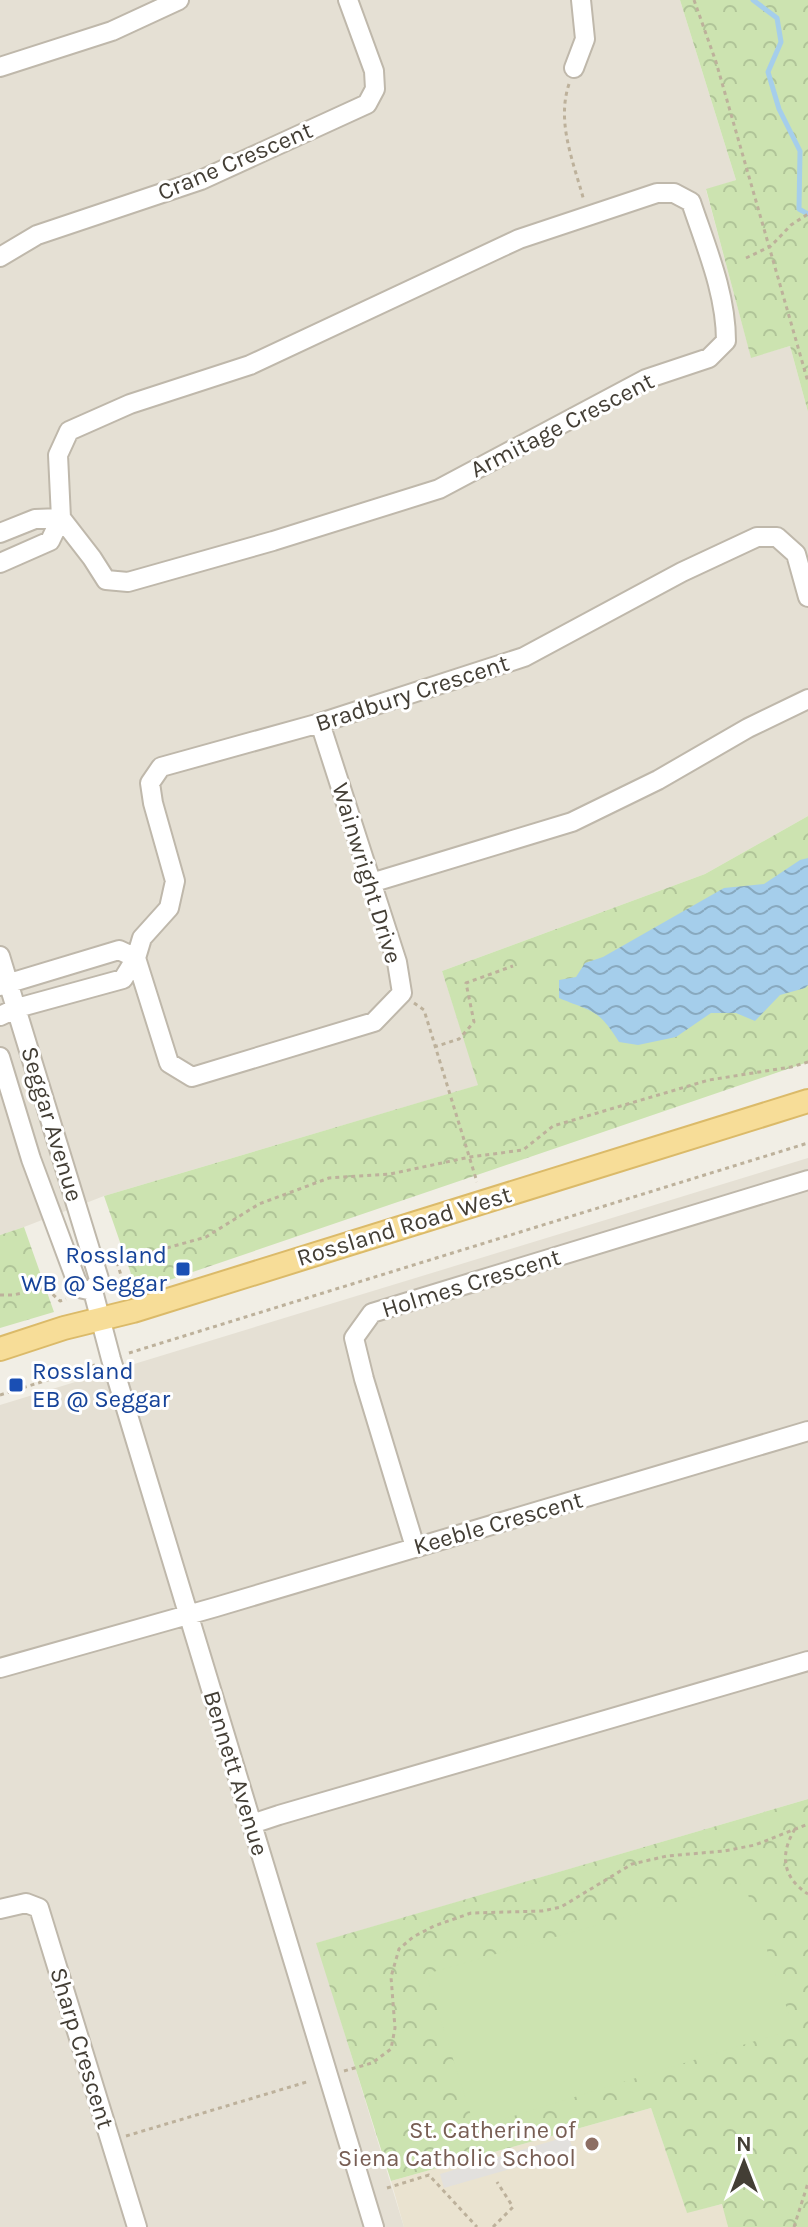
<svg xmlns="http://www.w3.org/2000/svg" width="808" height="2227" viewBox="0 0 808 2227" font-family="Karla,sans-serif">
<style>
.residential{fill:#e5e0d4}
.education{fill:#eae3d0}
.park{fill:url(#park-crowns)}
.garden{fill:#cce3b0}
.parking{fill:#e2e0dd}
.water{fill:url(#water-waves)}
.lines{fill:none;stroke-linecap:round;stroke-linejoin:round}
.stream{stroke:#a5ceeb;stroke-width:5}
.minor-casing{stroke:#bfb8ab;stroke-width:22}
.major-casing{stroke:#dbba69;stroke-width:26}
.path{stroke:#bdb19b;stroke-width:3;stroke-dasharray:4 4;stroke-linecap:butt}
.minor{stroke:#fff;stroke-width:18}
.major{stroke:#f7dd98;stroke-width:22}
.transit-dot{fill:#1a4fb4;stroke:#fff;stroke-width:3}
.education-dot{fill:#8d6e63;stroke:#fff;stroke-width:3}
.labels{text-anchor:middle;stroke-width:6;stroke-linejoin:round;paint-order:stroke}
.street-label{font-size:24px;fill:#433e35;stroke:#fff}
.transit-label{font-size:24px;fill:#164399;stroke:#fff;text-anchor:end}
.education-label{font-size:24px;fill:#785e54;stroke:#fff;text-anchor:end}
</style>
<defs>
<pattern id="park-crowns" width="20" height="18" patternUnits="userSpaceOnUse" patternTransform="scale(2)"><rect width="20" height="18" fill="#cce3b0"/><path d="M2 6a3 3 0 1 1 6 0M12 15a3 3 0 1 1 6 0" fill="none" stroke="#b0c498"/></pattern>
<pattern id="water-waves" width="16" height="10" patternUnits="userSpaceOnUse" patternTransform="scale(2)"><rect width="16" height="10" fill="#a5ceeb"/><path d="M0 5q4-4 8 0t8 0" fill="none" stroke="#88a9bf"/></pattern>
</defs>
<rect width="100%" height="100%" fill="#f1eee5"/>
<path class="residential" d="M 0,0 L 680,0 L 736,180 L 706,190 L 751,357 L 790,346 L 808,412 L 808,816 L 705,874 L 442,971 L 479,1085 L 104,1196 L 24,1227 L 0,1235 Z
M 808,1158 L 808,1799 L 317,1943 L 404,2227 L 0,2227 L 0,1405 Z"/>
<path class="education" d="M 651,2108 L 687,2212 L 723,2204 L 728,2227 L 404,2227 L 391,2181 Z"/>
<path class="park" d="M 680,0 L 808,0 L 808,412 L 790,346 L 751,358 L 706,189 L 736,180 Z
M 808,816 L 808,1062 L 137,1291 L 104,1196 L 478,1085 L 442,971 L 705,874 Z
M 24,1227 L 54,1312 L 0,1328 L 0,1235 Z
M 808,1799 L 808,2227 L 728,2227 L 722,2204 L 687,2213 L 651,2108 L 391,2181 L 316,1943 Z"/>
<path class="garden" d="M 744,1883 L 794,2029 L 475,2128 L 426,1974 Z"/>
<path class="parking" d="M 569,2136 L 573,2151 L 444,2188 L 440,2174 Z"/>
<path class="water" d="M 808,858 L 808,985 L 805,988 L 780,995 L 755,1021 L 736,1013 L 711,1013 L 676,1037 L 638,1045 L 619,1042 C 598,1008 592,1012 559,998 L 559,980 L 576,977 L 585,963 L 603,957 L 724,888 L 764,884 L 800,860 Z"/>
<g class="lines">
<path class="stream" d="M 753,0 L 777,18 L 781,42 L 768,72 L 779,109 L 800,151 L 799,209 L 808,214"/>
<g class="minor-casing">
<path id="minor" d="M 0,67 L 112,31 L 179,0
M 574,68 L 585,39 L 581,0
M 0,257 L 37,235 L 201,180 L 367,104 L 375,89 L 374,71 L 348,0
M 0,533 L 35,519 L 61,518
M 0,563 L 50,541 L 61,518 L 58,455 L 69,431 L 130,404 L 250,365 L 519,239 L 657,193 L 674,193 L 691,202 C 706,247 726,293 726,341 L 709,358 L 646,379 L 439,489 L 273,541 L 128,582 L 106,580 L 92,558 L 61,518
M 371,883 L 572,822 L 658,780 L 748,728 L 808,699
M 0,956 L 99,1279 L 93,1291 L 111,1359 L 374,2227
M 136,958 L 169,1063 L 192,1077 L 374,1022 L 402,993 L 397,962 L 320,723
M 0,986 L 119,950 L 136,958
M 0,1016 L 17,1008 L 123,979 L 136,958 L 142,938 L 169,908 L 175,881 L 153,803 L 150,783 L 161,767 L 320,723 L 524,657 L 682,572 L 757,537 L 777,537 L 796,554 L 808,597
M 0,1057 L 31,1159 L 79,1288 L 93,1291
M 415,1547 L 364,1379 L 354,1338 L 372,1313 L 808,1180
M 0,1668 L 216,1607 L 808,1431
M 252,1824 L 279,1815 L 808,1661
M 0,1909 L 26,1903 L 39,1908 L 137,2227"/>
</g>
<g class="major-casing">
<path id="major" d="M 0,1349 L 64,1328 L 133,1311 L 808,1101"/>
</g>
<path class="path" d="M 694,0 L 716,62 L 808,382
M 569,84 C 556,123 574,163 584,201
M 746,258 L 771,246 L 791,225 L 808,214
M 414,1003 L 424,1010 L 477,1182
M 434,1047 L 459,1039 L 474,1022 L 466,983 L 513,966
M 116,1284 L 123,1282 L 117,1262 L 206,1237 L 259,1204 L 329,1178 L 390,1174 L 470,1157 L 523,1150 L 553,1126 L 709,1080 L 791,1067 L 808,1062
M 0,1295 L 13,1295 L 46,1288 L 60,1301 L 66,1299
M 129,1353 L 808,1143
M 0,1395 L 95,1365
M 795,1829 C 779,1855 783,1878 808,1894
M 344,2071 L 372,2063 L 391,2049 L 395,2028 L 391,1977 L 399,1949 L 413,1937 L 434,1926 L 471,1913 L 542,1911 L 561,1907 L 632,1864 L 667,1856 L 724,1851 L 755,1845 L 808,1824
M 126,2136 L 310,2081
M 387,2188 L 429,2175 L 477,2227
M 493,2227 L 513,2207 L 497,2182
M 794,2227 L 808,2183"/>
<use href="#minor" class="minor"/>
<use href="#major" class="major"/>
</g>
<g class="transit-dot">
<rect x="175" y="1261" width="16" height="16" rx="4"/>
<rect x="8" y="1377" width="16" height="16" rx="4"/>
</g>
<circle class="education-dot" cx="592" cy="2144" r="8"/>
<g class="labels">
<g class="street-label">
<text transform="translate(235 161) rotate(-23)" y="8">Crane Crescent</text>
<text transform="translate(562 425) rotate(-27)" y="8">Armitage Crescent</text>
<text transform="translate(412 693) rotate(-18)" y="8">Bradbury Crescent</text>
<text transform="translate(367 873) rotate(73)" y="8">Wainwright Drive</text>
<text transform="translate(52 1124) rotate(73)" y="8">Seggar Avenue</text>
<text transform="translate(404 1226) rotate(-17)" y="8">Rossland Road West</text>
<text transform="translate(471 1283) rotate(-17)" y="8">Holmes Crescent</text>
<text transform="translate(498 1523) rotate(-16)" y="8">Keeble Crescent</text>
<text transform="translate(236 1773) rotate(73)" y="8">Bennett Avenue</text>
<text transform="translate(82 2048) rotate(73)" y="8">Sharp Crescent</text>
</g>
<g class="transit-label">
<text x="167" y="1263">Rossland<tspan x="167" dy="28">WB @ Seggar</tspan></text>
<text x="32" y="1379" text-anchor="start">Rossland<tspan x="32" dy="28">EB @ Seggar</tspan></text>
</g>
<g class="education-label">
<text x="576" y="2138">St. Catherine of<tspan x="576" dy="28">Siena Catholic School</tspan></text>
</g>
</g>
<g transform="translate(744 2163)" stroke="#ffffff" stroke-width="6" paint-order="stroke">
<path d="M0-6L14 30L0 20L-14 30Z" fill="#433e35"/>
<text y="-12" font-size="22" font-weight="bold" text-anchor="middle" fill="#433e35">N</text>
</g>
</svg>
